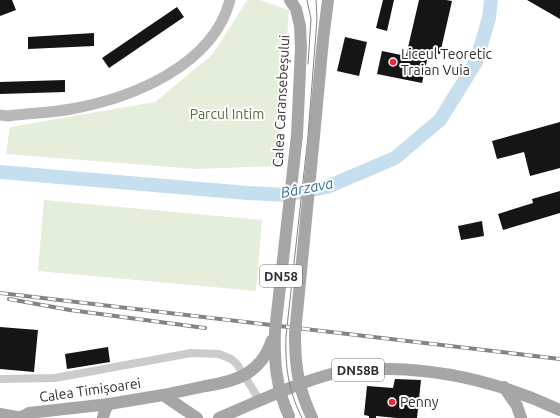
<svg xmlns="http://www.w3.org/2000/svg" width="560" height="418" viewBox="0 0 560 418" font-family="Ubuntu,sans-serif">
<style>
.green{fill:#e5eddb}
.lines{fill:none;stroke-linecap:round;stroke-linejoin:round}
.river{stroke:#c6dfee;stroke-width:14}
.building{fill:#151515}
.street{stroke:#cbcbcb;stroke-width:8}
.secondary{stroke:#b8b8b8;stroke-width:11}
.primary{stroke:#a6a6a6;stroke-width:12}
.tram{stroke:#838383;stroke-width:1}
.rail-casing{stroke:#838383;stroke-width:4}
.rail{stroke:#fff;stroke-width:2.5;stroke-dasharray:8;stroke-linecap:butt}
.primary-bridge{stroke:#a6a6a6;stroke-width:12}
.poi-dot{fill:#f12535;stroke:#fff;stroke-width:1.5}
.labels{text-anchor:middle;stroke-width:4;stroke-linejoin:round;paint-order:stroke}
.shield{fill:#fff;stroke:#6d6d6d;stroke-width:1}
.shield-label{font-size:13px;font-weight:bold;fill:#2e2e2e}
.poi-label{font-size:14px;fill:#2e2e2e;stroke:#fff;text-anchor:start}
.street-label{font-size:14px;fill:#2e2e2e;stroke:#fff}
.park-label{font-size:14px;fill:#516d39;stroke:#fff}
.water-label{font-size:15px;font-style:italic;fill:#377296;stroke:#fff}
</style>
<rect width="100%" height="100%" fill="#fff"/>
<path class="green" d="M 247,0 L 260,0 L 289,10 L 278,166 L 196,169 L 6,154 L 10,127 L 155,102 L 213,54 Z
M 44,200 L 262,220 L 256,291 L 38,271 Z"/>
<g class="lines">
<path class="river" d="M 0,172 L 248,193 L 287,195 L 327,187 L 395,158 L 440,120 L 476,62 L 489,18 L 491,0"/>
</g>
<path class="building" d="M 0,0 L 12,0 L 16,10 L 0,16 Z
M 383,0 L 394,0 L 387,31 L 376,28 Z
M 419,0 L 446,0 L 452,1 L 440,54 L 429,51 L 422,83 L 377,74 L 382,51 L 406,56 Z
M 527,0 L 560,0 L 560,19 Z
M 177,7 L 184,17 L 109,68 L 102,58 Z
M 94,33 L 94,46 L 28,49 L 28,37 Z
M 345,37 L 367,42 L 359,76 L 337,71 Z
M 65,80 L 65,92 L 0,94 L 0,82 Z
M 560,122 L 560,168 L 530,176 L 524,152 L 497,159 L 492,141 Z
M 560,191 L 560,213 L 503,230 L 498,214 L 533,203 L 532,199 Z
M 482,221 L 484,236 L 461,240 L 458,226 Z
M 0,327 L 38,330 L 34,372 L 0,369 Z
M 108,347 L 110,362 L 67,369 L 65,354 Z
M 395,379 L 421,380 L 417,418 L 397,418 L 376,416 L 376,418 L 369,418 L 369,416 L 364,415 L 367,386 L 393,388 Z"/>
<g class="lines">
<path class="street" d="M 0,379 L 55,378 L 191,353 L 219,354 L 231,359 L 237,364 L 260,401"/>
<path class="secondary" d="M 0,115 L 8,116 C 29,113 51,113 71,109 C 132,98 213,66 230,0"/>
<path class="primary" d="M 290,0 L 296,9 L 300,26 L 301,48 L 297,135
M 314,136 L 323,40 L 328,0
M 504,387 L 517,406 L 521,418
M 163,395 L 206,386
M 307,406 L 312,418
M 0,414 L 23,418
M 21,417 L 29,413 L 109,404 L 163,395 L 197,418
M 103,418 L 105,410 L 109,404
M 219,418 C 257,402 296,383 335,373 C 353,369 372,369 390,369 C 449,370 506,385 560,410"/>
<path class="tram" d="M 307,0 L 311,19 L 308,64
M 302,418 C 288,390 285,366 286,336 L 308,136 L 317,19 L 316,0"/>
<g class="rail-casing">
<path id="rail" d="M 0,293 L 560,359
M 9,299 L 70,310 L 205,328"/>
</g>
<use href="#rail" class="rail"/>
<path class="primary-bridge" d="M 206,386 C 238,381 261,373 272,340
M 307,406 C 297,382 295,360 295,334 L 314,136
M 289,416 C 276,388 274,361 275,331 L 297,135"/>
</g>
<g class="poi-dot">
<circle cx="393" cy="62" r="4"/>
<circle cx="392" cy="402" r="4"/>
</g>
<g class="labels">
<g class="shield">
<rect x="260" y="265" width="42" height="22" rx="3"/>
<rect x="332" y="359" width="52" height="22" rx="3"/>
</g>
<g class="shield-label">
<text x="281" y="281">DN58</text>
<text x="358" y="375">DN58B</text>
</g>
<g class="poi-label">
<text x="401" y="59">Liceul Teoretic<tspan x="401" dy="16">Traian Vuia</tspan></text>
<text x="400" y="407">Penny</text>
</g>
<g class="street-label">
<text transform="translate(281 101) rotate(-87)" y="5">Calea Caransebeșului</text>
<text transform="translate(90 390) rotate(-8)" y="5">Calea Timișoarei</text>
</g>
<g class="park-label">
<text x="227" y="119">Parcul Intim</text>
</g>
<g class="water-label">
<text transform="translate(307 188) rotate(-11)" y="5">Bârzava</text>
</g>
</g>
</svg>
